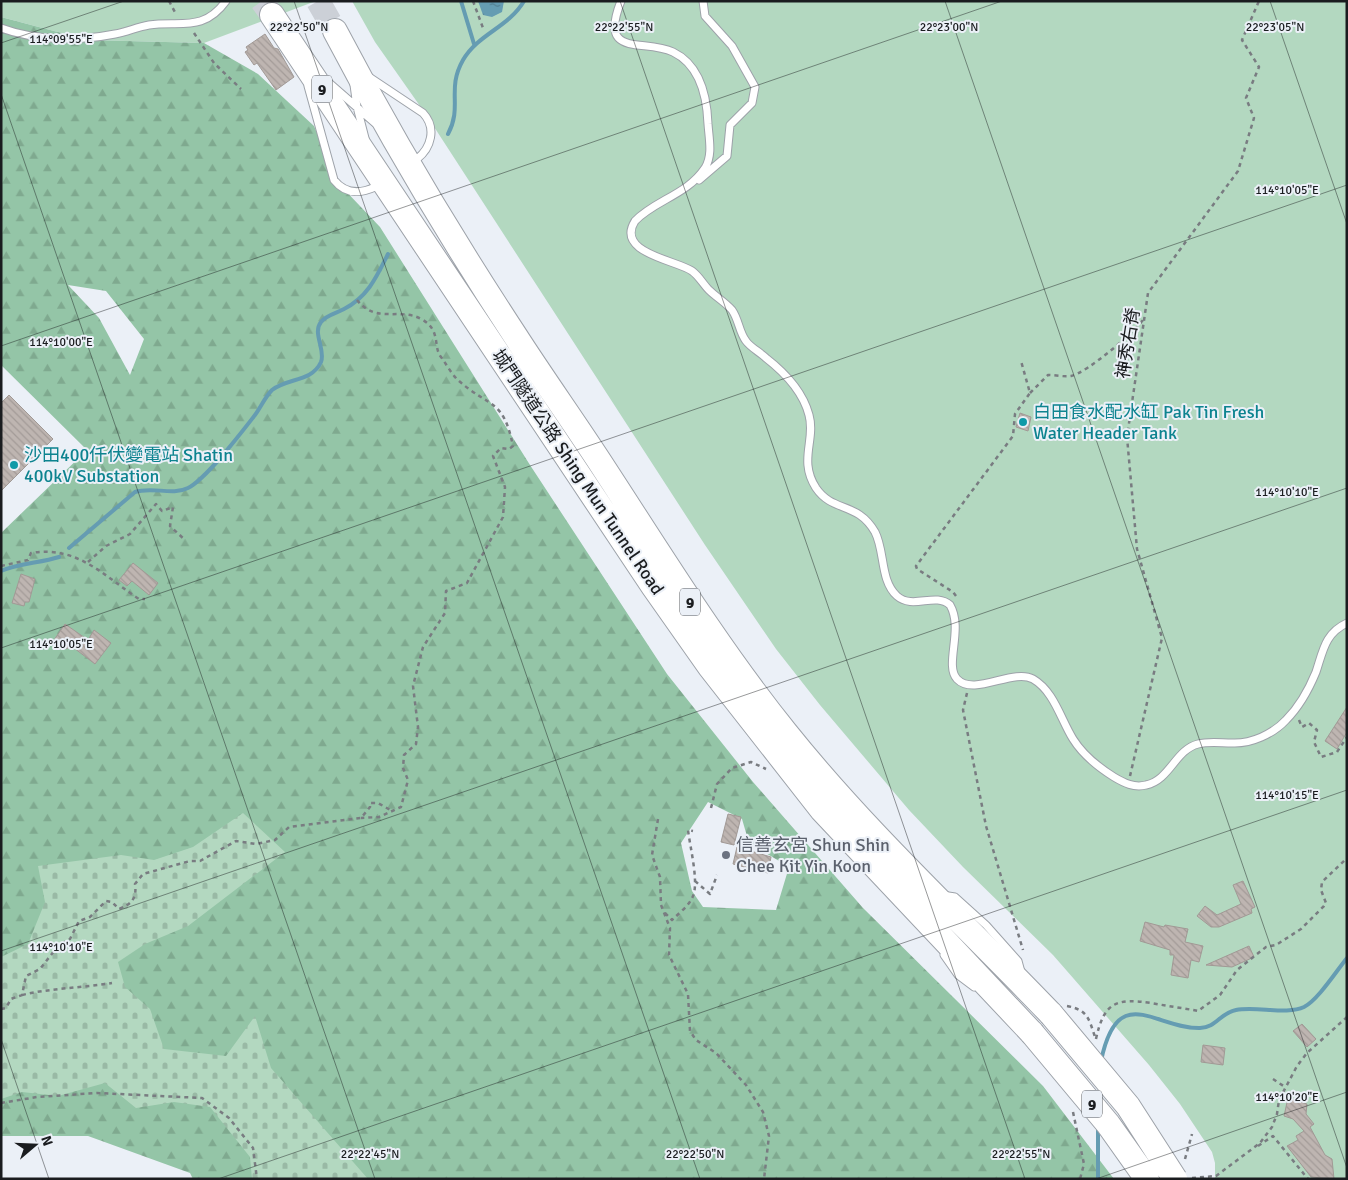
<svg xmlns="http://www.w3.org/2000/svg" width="1348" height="1180" viewBox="0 0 1348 1180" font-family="Signika,'Noto Sans TC',sans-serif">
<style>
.green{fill:#b3d8c0}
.forest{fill:url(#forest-firs);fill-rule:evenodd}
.cemetery{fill:url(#cemetery-stones)}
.water{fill:url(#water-ripples)}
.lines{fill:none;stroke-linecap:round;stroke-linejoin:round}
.stream{stroke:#659cb2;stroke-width:4}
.building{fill:url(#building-back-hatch);stroke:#a19995}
.highway-tunnel{stroke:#ccd0d7;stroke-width:24;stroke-dasharray:24 12;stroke-linecap:butt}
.lane-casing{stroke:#9da2a9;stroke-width:9}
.highway-casing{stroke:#9da2a9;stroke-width:26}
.path{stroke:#797c81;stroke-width:2.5;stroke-dasharray:4 4;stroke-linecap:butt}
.lane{stroke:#fff;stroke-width:7}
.highway{stroke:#fff;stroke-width:24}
.highway-bridge-casing{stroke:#9da2a9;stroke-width:26;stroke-linecap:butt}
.highway-bridge{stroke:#fff;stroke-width:24}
.ticks{fill:none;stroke:#1a1c1f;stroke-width:1;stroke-opacity:0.45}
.culture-dot{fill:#0f9aa8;stroke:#ebf0f7;stroke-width:2}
.worship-dot{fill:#6b7280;stroke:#ebf0f7;stroke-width:2}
.labels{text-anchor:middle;stroke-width:4;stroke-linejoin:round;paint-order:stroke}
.shield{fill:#ebf0f7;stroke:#595c60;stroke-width:1}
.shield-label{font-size:16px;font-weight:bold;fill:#1a1c1f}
.street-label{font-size:18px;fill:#1a1c1f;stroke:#ebf0f7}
.culture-label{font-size:18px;fill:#0d838f;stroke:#ebf0f7;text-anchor:start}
.worship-label{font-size:18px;fill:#5b616d;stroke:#ebf0f7;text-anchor:start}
.ticks-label{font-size:12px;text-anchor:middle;fill:#1a1c1f;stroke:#ebf0f7;stroke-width:4;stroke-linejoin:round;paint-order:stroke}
</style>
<defs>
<pattern id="forest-firs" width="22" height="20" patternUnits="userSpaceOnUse" patternTransform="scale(1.25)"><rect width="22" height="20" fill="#94c5a7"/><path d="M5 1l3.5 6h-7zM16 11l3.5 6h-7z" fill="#7fa98f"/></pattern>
<pattern id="cemetery-stones" width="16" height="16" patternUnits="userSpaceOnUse" patternTransform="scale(1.25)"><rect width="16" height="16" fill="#b3d8c0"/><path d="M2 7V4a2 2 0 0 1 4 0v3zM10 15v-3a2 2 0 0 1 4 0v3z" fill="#99b9a5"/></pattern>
<pattern id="water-ripples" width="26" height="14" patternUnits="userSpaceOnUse" patternTransform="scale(1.25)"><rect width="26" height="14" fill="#659cb2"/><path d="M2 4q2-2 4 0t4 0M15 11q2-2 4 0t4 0" fill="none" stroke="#527e90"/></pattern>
<pattern id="building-back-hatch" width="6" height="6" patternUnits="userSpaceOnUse" patternTransform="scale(1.25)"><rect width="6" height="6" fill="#beb5b1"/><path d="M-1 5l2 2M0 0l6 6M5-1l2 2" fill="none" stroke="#a39b98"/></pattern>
</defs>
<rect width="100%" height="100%" fill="#ebf0f7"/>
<path class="green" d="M 1,1 L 316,1 L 204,43 L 88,40 L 1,17 Z
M 352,1 L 1347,1 L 1347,1179 L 1215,1179 L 1215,1163 L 1212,1152 L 1180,1104 L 1149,1065 L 1053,955 L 963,867 L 909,810 L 820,705 L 776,649 L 705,545 L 427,116 L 375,42 Z"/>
<path class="forest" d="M 1,17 L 88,40 L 204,43 L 258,74 L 314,126 L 339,184 L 380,227 L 530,465 L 667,674 L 753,782 L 863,908 L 1043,1086 L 1114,1179 L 193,1179 L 190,1173 L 88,1136 L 1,1136 L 1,533 L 87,450 L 1,365 ZM 68,285 L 106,291 L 144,339 L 130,375 L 99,318 ZM 708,802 L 742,819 L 749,843 L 789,867 L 776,910 L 703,907 L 692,891 L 681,843 Z"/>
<path class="cemetery" d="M 243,813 L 285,852 L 188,926 L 145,944 L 118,962 L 125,987 L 150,1009 L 164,1049 L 226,1056 L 255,1016 L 271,1068 L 368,1179 L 252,1179 L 250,1157 L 210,1107 L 174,1102 L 136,1108 L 105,1083 L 58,1096 L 22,1092 L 1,1099 L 1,957 L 28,944 L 45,902 L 38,866 L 121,855 L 154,860 L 193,847 Z"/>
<path class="water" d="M 478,1 L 504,1 L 502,12 L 492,17 L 483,15 Z"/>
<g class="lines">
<path class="stream" d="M 461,1 L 474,44
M 448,134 C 463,106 446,90 463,60 C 478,34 509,27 524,1
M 69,548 L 135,492 C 152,486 172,496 188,488 C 207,478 241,433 255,415 C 261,407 265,397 272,390 C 287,378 312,382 321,362 C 326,350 312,333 321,322 C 326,315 337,313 344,309 C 368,297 377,276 388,254
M 1,571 C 20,563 40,563 59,557
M 1101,1061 C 1118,980 1155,1029 1200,1028 C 1216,1028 1220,1013 1236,1010 C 1256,1006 1287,1015 1304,1007 C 1318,1000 1337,970 1347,958
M 1098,1179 L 1098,1126"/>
</g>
<path class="building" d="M 265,34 L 274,48 L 278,49 L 294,77 L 276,90 L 257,63 L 254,65 L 245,52 L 248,50 L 246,47 Z
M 9,395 L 53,439 L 1,491 L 1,403 Z
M 1020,413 L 1031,417 L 1028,431 L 1016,427 Z
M 133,563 L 158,583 L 149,595 L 132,581 L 127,586 L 119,580 Z
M 21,574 L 35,579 L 29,602 L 25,602 L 24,606 L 12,603 Z
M 65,624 L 88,640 L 94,630 L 111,643 L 95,664 L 70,645 L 67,649 L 54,640 Z
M 1347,707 L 1347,732 L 1337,749 L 1325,741 Z
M 728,814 L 741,817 L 734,845 L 721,842 Z
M 737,847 L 771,857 L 768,873 L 733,864 Z
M 1243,881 L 1255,907 L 1251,909 L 1252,913 L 1219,927 L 1211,927 L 1197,916 L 1205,906 L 1217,915 L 1241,904 L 1233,885 Z
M 1145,922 L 1164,927 L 1165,925 L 1188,929 L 1185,942 L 1203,946 L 1199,962 L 1191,960 L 1188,978 L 1171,975 L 1174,955 L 1170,955 L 1170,950 L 1140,941 Z
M 1249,946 L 1254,957 L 1232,967 L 1206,965 Z
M 1302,1024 L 1316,1039 L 1307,1047 L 1293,1031 Z
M 1203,1045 L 1225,1048 L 1223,1065 L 1201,1062 Z
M 1288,1098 L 1307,1104 L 1306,1114 L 1314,1124 L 1310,1127 L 1325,1155 L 1332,1159 L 1334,1179 L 1311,1177 L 1287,1146 L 1298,1140 L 1296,1136 L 1304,1131 L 1293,1119 L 1284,1116 Z"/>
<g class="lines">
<path class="highway-tunnel" d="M 262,1 L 272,15
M 318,1 L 335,31"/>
<g class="lane-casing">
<path id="lane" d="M 621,1 C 598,59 643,38 673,52 C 700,65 707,97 708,124 C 709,139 713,155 705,168 C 687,195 655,200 635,221 C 615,253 676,260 692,271 C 699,276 703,284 709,290 C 716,297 725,302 732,310 C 739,320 739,332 746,341 C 751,348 760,352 766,358 C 784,372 803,392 809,415 C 816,440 798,460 816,488 C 833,513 857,501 875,532 C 885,551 880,581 897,596 C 913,610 935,592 950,605 C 964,629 944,665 957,679 C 974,697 1013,668 1033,679 C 1054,691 1061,720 1073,739 C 1083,755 1098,767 1114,777 C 1124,783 1134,788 1146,785 C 1170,780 1175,750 1198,744 C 1209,741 1221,743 1232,743 C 1251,744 1273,734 1286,720 C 1299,707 1309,689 1316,672 C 1323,651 1325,633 1347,623
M 1,28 C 36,41 79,41 115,34 C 127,32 137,27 149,25 C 179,20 203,33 226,1
M 369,77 L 423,113 C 437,128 431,148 417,159
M 328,82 L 375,123
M 354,85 L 357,107 L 365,138
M 308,86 L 334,180 C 345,194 360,194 375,187
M 699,180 L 727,156 L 730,125 L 752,103 L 755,87 L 732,46 L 705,16 L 703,1
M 942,895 L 955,897 L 986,925 L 1018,961 L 1021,972
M 944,955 L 958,975 L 974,987"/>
</g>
<g class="highway-casing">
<path id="highway" d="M 272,15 L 653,586 L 710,667 L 822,810 L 1032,1033
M 335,31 C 390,136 451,238 516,337 C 545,382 576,425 605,470 C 663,559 719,650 786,733 C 867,834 962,921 1051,1014"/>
</g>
<path class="path" d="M 169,1 L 176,14
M 473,1 L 483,28
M 194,33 L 214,63 L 241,89
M 357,300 C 377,325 400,306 423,320 C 441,331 433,347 441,357 C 447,365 452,375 459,381 C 491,409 503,398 513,446 L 509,449 L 501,448 L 493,456 L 505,487 L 503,517 L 467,583 L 446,591 L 445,613 L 423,647 L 413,686 L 418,727 L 416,744 L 404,755 L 403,768 L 408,780 L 401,807 L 379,817 L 361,818
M 1030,393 L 1048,375 C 1055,375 1064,377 1071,376 C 1088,372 1132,334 1143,320
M 88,562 L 106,546 L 130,534 L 156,504 L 162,511 L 173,507 L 170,526 L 185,540
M 1,566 L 28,560 L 31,553 C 77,545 104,576 139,599 L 145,599
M 956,596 L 953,592 L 917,569 L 916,566 L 1013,436 L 1015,414 L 1030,393 L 1021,361
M 967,693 L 963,710 L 986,826 L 1023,950
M 1299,720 L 1302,727 L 1309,723 L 1317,730 L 1314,742 L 1321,757 L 1337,752 L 1347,737
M 1130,776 L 1162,638 L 1137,549 L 1127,437 L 1148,293 L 1238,171 L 1254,118 L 1246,98 L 1259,67 L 1242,40 L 1259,1
M 711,808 L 717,784 L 732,768 L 751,762 L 766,769
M 658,819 L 652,855 L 660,877 L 661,905 L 670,928 L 669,955 L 688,994 L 690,1031 L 696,1040 L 716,1053 L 746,1085 L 763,1112 L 769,1136 L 764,1179
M 695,881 L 710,894 L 717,875
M 665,913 L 672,920 C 679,913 689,906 693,896 C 699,882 690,847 688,830 L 693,831
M 22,995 C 51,988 82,988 112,983
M 1067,1006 C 1088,1010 1089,1019 1095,1037
M 1,1009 L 6,1008 L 11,999 L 22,995 L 26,976 L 40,969 L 58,946 L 70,939 L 79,921 L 90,917 L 106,901 L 112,902 L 119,909 C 132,904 137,898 135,884 L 143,874 L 190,861 L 200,861 L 236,841 L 256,844 L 275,840 L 289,827 L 361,818 L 370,807 L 370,803 L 378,803 L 392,811
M 1096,1039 C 1104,1002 1116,998 1151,1003 C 1167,1006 1183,1008 1198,1011 L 1220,995 L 1237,970 L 1266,947 L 1276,945 L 1301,929 L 1324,906 L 1326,903 L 1321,890 L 1322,882 L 1347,858
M 1273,1079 L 1285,1087
M 1,1103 L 37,1097 L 97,1093 L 202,1098 L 229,1118 L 253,1148 L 257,1179
M 1073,1112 L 1084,1164 L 1080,1179
M 1258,1146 L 1273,1136 L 1308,1179
M 1185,1159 L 1192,1134
M 1192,1178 L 1216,1176 L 1260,1143 L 1272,1127 L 1277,1114 L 1279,1100 L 1297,1066 L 1307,1053 L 1347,1017"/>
<use href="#lane" class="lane"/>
<use href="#highway" class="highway"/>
<g class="highway-bridge-casing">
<path id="highway-bridge" d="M 1051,1014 L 1128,1106 L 1175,1179
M 1032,1033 L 1108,1124 L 1147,1179"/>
</g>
<use href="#highway-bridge" class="highway-bridge"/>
</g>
<path class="ticks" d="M 294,1 L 700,1179M 620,1 L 1025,1179M 945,1 L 1347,1168M 1270,1 L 1347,224M 1,43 L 124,1M 1,94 L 375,1179M 1,346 L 1002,1M 1,648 L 1347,185M 1,951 L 1347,488M 1,1039 L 49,1179M 218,1179 L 1347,790M 1096,1179 L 1347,1092"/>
<g class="culture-dot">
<circle cx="1023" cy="422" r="5"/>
<circle cx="14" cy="465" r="5"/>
</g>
<circle class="worship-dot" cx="726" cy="855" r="5"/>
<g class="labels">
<g class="shield">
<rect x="312" y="75.5" width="20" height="27" rx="4"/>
<rect x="680" y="588.5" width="20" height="27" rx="4"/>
<rect x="1082" y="1090.5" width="20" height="27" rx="4"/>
</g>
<g class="shield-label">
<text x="322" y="95">9</text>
<text x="690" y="608">9</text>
<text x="1092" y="1110">9</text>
</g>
<g class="street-label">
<text transform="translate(1128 343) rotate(-81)" y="6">神秀右脊</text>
<text transform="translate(578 472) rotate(56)" y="6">城門隧道公路 Shing Mun Tunnel Road</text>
</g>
<g class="culture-label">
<text x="1033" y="418">白田食水配水缸 Pak Tin Fresh<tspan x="1033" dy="21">Water Header Tank</tspan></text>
<text x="24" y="461">沙田400仟伏變電站 Shatin<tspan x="24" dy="21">400kV Substation</tspan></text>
</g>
<g class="worship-label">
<text x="736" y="851">信善玄宮 Shun Shin<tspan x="736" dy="21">Chee Kit Yin Koon</tspan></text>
</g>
</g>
<g class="ticks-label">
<text x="299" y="31">22°22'50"N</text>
<text x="624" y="31">22°22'55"N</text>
<text x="949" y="31">22°23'00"N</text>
<text x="1275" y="31">22°23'05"N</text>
<text x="61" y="43">114°09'55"E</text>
<text x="1287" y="194">114°10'05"E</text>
<text x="61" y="346">114°10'00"E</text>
<text x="1287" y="496">114°10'10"E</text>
<text x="61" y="648">114°10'05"E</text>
<text x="1287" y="799">114°10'15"E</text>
<text x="61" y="951">114°10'10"E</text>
<text x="1287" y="1101">114°10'20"E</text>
<text x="370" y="1158">22°22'45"N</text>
<text x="695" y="1158">22°22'50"N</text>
<text x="1021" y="1158">22°22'55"N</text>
</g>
<rect width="1348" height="1180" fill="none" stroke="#1a1c1f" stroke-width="5"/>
<g transform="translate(35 1145) rotate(71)" stroke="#ebf0f7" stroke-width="4" paint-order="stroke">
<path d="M0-4L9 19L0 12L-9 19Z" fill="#1a1c1f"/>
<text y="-8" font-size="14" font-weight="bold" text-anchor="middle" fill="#1a1c1f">N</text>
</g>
</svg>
